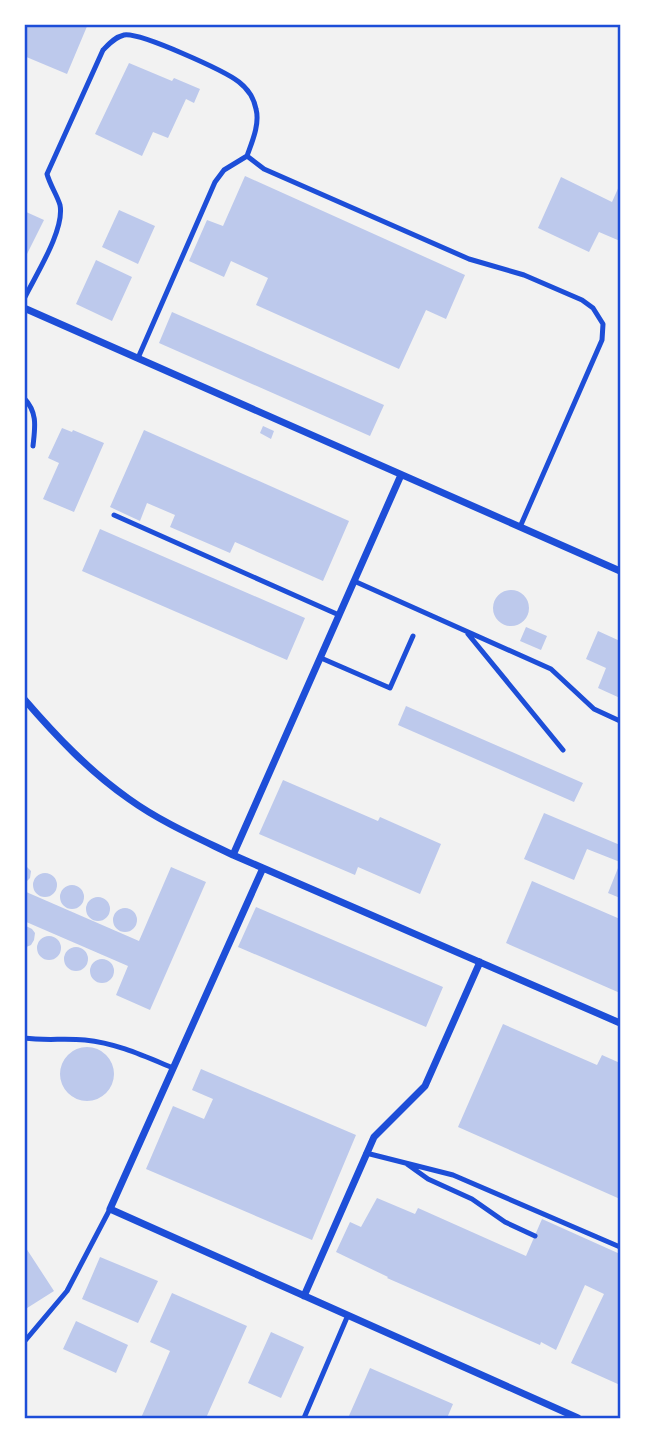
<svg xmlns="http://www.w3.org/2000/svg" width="645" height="1443" viewBox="0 0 645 1443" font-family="Roboto,sans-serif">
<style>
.building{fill:#bdc9ec}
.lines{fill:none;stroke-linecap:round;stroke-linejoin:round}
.service{stroke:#1d4ed8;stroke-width:5}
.minor{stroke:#1d4ed8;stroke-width:7}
.neatline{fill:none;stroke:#1d4ed8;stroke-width:2.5}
</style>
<rect width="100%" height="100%" fill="#f2f2f2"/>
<path class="building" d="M 24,24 L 88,24 L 67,74 L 24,56 Z
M 129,63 L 172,81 L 174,78 L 200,89 L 194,103 L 186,99 L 168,138 L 153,132 L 142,156 L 95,134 Z
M 245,176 L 465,275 L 446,319 L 426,310 L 399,369 L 256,305 L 268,278 L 231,261 L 224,277 L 189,261 L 207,220 L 223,226 Z
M 561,177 L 612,202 L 620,184 L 620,241 L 599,232 L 589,252 L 538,228 Z
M 119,210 L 155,226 L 138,264 L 102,247 Z
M 24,211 L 44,220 L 24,260 Z
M 96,260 L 132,277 L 112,321 L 76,304 Z
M 172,312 L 384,405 L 370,436 L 159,343 Z
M 263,426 L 274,431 L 271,439 L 260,433 Z
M 62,428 L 72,432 L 73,430 L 104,443 L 74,512 L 43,499 L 59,463 L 48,458 Z
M 144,430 L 349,521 L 323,581 L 235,542 L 230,553 L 170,527 L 175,515 L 147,503 L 140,521 L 110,507 Z
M 100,529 L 305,618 L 287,660 L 82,571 Z
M493 608a18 18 0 1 1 36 0a18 18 0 1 1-36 0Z
M 526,627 L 547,636 L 541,650 L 520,641 Z
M 598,631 L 620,641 L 620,698 L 598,688 L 606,668 L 586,659 Z
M 406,706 L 583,783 L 574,802 L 398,725 Z
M 283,780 L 378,821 L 380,817 L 441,844 L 420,894 L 358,867 L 355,875 L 259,834 Z
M 544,813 L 620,845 L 620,862 L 587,849 L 574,880 L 524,859 Z
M 620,863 L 620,898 L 608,893 Z
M 24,864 L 31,871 L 30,878 L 24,884 Z
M 171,867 L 206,882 L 150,1010 L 116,995 L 128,966 L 24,921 L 24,891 L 139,941 Z
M33 885a12 12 0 1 1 24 0a12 12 0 1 1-24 0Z
M 532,881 L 620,919 L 620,993 L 506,943 Z
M60 897a12 12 0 1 1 24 0a12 12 0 1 1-24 0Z
M86 909a12 12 0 1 1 24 0a12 12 0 1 1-24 0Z
M 256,907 L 443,987 L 426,1027 L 238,947 Z
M113 920a12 12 0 1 1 24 0a12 12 0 1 1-24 0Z
M 24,925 L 32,929 L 35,933 L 34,940 L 31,945 L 24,948 Z
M37 948a12 12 0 1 1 24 0a12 12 0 1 1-24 0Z
M64 959a12 12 0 1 1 24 0a12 12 0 1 1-24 0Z
M90 971a12 12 0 1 1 24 0a12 12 0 1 1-24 0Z
M 503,1024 L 597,1065 L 602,1055 L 620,1063 L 620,1199 L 458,1127 Z
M60 1074a27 27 0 1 1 54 0a27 27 0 1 1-54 0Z
M 201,1069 L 356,1135 L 312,1240 L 146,1169 L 173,1106 L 204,1119 L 213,1099 L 192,1090 Z
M 377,1198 L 415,1214 L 418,1208 L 526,1256 L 542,1219 L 620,1254 L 620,1385 L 571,1363 L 604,1294 L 585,1285 L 556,1350 L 541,1342 L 540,1345 L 387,1278 L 388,1277 L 336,1252 L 350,1222 L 361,1227 Z
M 24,1245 L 54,1291 L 24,1310 Z
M 100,1257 L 158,1281 L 138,1323 L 82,1299 Z
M 172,1293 L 247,1326 L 206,1418 L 141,1418 L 170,1351 L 150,1342 Z
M 76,1321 L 128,1345 L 116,1373 L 63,1349 Z
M 271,1332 L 304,1347 L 281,1398 L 248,1383 Z
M 370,1368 L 453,1404 L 447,1418 L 348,1418 Z"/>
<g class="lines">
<path class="service" d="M 247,156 L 264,169 L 469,259 L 524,275 L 582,300 L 593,308 L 603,324 L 602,340 L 520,527
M 24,299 C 35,276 65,230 60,205 C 57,195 50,185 47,174 L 103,50 C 109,44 115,37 124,35 C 140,32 225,71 239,82 C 248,89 254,98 256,109 C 260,124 252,142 247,156 L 224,170 L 215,182 L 138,358
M 24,398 C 38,413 35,427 33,446
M 114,515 L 339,615
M 354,581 L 551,669 L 594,709 L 620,721
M 468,634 L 563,750
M 321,658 L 390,688 L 413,636
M 24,1038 C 45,1041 64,1038 85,1040 C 116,1043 144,1056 173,1068
M 366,1153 L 453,1175 L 620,1247
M 407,1164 L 428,1179 L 472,1199 L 505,1222 L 535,1236
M 24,1342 L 67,1291 L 110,1209
M 304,1418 L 348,1315"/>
<path class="minor" d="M 24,308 L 620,571
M 24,699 C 56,736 89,771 129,799 C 161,822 198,838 233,855 L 620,1023
M 233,855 L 401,475
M 263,868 L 110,1209 L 578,1418
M 304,1296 L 374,1137 L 425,1086 L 480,962"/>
</g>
<rect width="645" height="1443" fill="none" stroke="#ffffff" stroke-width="52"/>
<rect x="26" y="26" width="593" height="1391" class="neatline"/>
</svg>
